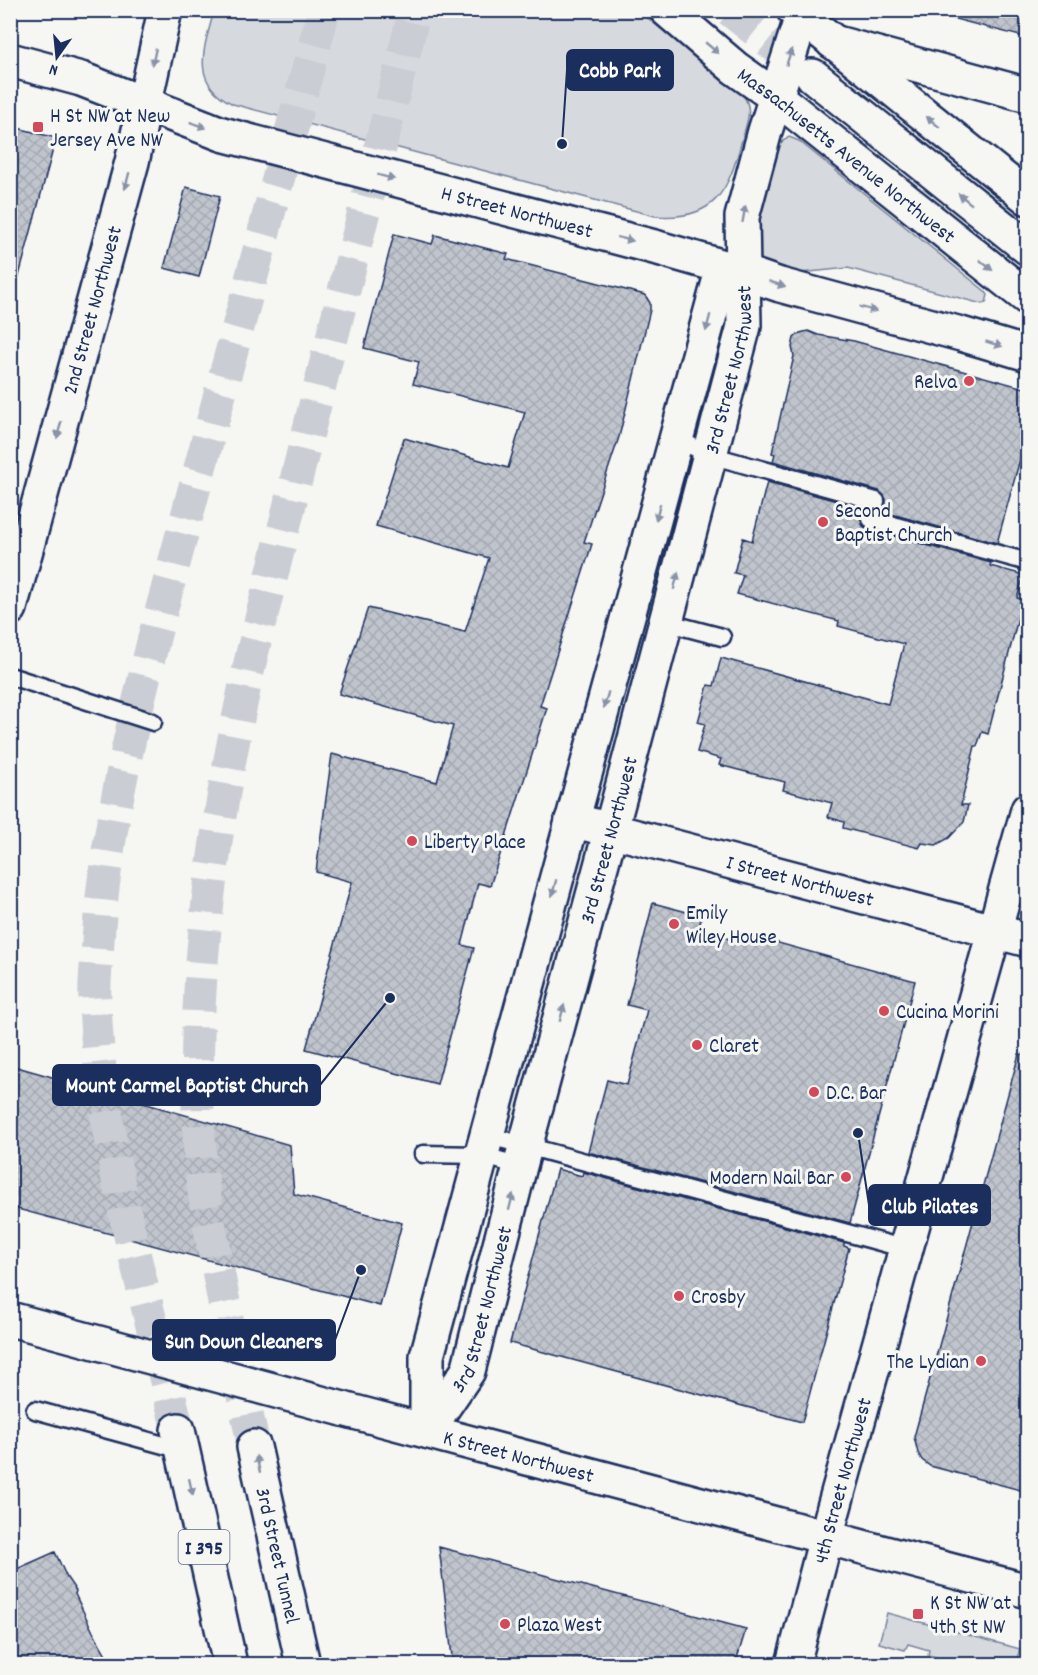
<svg xmlns="http://www.w3.org/2000/svg" width="1038" height="1675" viewBox="0 0 1038 1675" font-family="Dekko,sans-serif">
<style>
.green{fill:#d6d9dd;stroke:#78849e;stroke-width:1.5}
.building{fill:url(#building-cross-hatch);stroke:#1b2f5e;stroke-width:1.5}
.lines{fill:none;stroke-linecap:round;stroke-linejoin:round}
.highway-tunnel{stroke:#caced4;stroke-width:33;stroke-dasharray:33 16;stroke-linecap:butt}
.lane-casing{stroke:#1b2f5e;stroke-width:21}
.street-casing{stroke:#1b2f5e;stroke-width:38}
.secondary-casing{stroke:#1b2f5e;stroke-width:38}
.primary-casing{stroke:#1b2f5e;stroke-width:38}
.highway-casing{stroke:#1b2f5e;stroke-width:38}
.lane{stroke:#f6f6f2;stroke-width:16}
.street{stroke:#f6f6f2;stroke-width:33}
.secondary{stroke:#f6f6f2;stroke-width:33}
.primary{stroke:#f6f6f2;stroke-width:33}
.highway{stroke:#f6f6f2;stroke-width:33}
.secondary-bridge-casing{stroke:#1b2f5e;stroke-width:38;stroke-linecap:butt}
.secondary-bridge{stroke:#f6f6f2;stroke-width:33}
.oneway{fill:#8892a8}
.poi-dot{fill:#d1495b;stroke:#f6f6f2;stroke-width:2}
.labels{text-anchor:middle;stroke-width:6;stroke-linejoin:round;paint-order:stroke}
.shield{fill:#f6f6f2;stroke:#5d6b8a;stroke-width:1.5}
.shield-label{font-size:20px;font-weight:bold;fill:#1b2f5e}
.poi-label{font-size:21px;fill:#1b2f5e;stroke:#f6f6f2;text-anchor:start}
.street-label{font-size:21px;fill:#1b2f5e;stroke:#f6f6f2}
.leader{fill:none;stroke:#1b2f5e;stroke-width:2}
.callout-dot{fill:#1b2f5e;stroke:#f6f6f2;stroke-width:2}
.callout{fill:#1b2f5e;stroke:#1b2f5e;stroke-width:2}
.callout-label{font-size:22px;text-anchor:middle;font-weight:bold;fill:#fff}
</style>
<defs>
<pattern id="building-cross-hatch" width="8" height="8" patternUnits="userSpaceOnUse" patternTransform="scale(1.5)"><rect width="8" height="8" fill="#c0c4cd"/><path d="M0 0l8 8M0 8l8-8" fill="none" stroke="#a4a9b2"/></pattern>
</defs>
<rect width="100%" height="100%" fill="#f6f6f2"/>
<filter id="ink" filterUnits="userSpaceOnUse"><feTurbulence type="fractalNoise" baseFrequency=".0167" numOctaves="2"/><feDisplacementMap in="SourceGraphic" scale="12" xChannelSelector="R" yChannelSelector="G"/><feConvolveMatrix kernelMatrix="1 2 1 2 8 2 1 2 1" color-interpolation-filters="sRGB"/></filter>
<g filter="url(#ink)">
<path class="green" d="M 214,11 L 639,11 L 743,95 C 754,110 746,124 742,140 C 728,192 715,221 655,216 L 233,104 C 189,82 204,49 214,11 Z
M 789,137 L 799,141 L 985,291 L 988,295 L 986,303 L 982,304 L 848,268 L 800,273 L 763,261 L 758,256 L 755,237 L 779,146 L 781,142 Z
M 887,1613 L 1020,1649 L 1015,1664 L 964,1664 L 928,1655 L 929,1650 L 908,1644 L 905,1650 L 879,1643 Z"/>
<path class="building" d="M 956,10 L 1028,10 L 1028,38 L 955,19 Z
M 10,126 L 56,138 L 19,276 L 10,275 Z
M 186,187 L 220,196 L 199,277 L 164,268 Z
M 394,234 L 432,244 L 435,235 L 508,254 L 506,259 L 645,295 L 650,303 L 650,310 L 619,437 L 584,542 L 592,544 L 540,706 L 547,708 L 490,886 L 478,883 L 462,945 L 474,948 L 437,1084 L 306,1049 L 352,882 L 316,872 L 332,754 L 437,782 L 453,726 L 339,694 L 368,608 L 465,632 L 489,558 L 376,526 L 404,438 L 508,468 L 525,412 L 413,384 L 419,362 L 364,348 Z
M 808,331 L 818,335 L 854,341 L 1028,389 L 1028,454 L 1022,452 L 997,543 L 884,512 L 886,499 L 879,491 L 773,461 L 775,454 L 772,453 L 794,356 L 792,347 L 794,338 L 800,333 Z
M 767,482 L 863,508 L 861,521 L 863,526 L 868,529 L 991,563 L 990,566 L 1024,575 L 1017,598 L 1023,599 L 988,734 L 982,732 L 977,746 L 975,746 L 961,805 L 968,805 L 964,822 L 949,838 L 936,845 L 922,843 L 919,848 L 843,828 L 844,822 L 828,817 L 832,803 L 783,790 L 785,782 L 719,765 L 721,759 L 697,752 L 705,724 L 698,722 L 708,685 L 714,686 L 721,658 L 888,704 L 904,644 L 838,626 L 839,621 L 737,594 L 743,575 L 734,573 L 743,538 L 752,541 Z
M 653,903 L 702,916 L 698,931 L 750,944 L 753,936 L 915,981 L 850,1223 L 588,1152 L 607,1080 L 627,1085 L 647,1010 L 627,1005 Z
M 1019,1054 L 1028,1055 L 1028,1492 L 930,1466 L 922,1460 L 918,1453 L 914,1437 Z
M 10,1065 L 290,1145 L 294,1194 L 402,1223 L 380,1306 L 10,1207 Z
M 557,1169 L 582,1176 L 583,1172 L 844,1243 L 844,1246 L 849,1248 L 802,1422 L 510,1343 Z
M 439,1547 L 746,1629 L 735,1665 L 453,1665 Z
M 55,1552 L 67,1578 L 76,1591 L 75,1594 L 93,1632 L 112,1665 L 10,1665 L 10,1572 Z"/>
<g class="lines">
<path class="highway-tunnel" d="M 730,10 L 809,73
M 178,1430 C 145,1292 99,1141 95,999 C 94,980 97,960 98,941 C 105,836 130,735 155,634 L 324,10
M 254,1447 C 241,1386 228,1326 217,1265 C 210,1228 202,1190 200,1153 C 189,985 215,817 252,654 L 415,10"/>
<g class="lane-casing">
<path id="lane" d="M 677,439 L 710,455 L 876,501 L 871,519 L 1028,562
M 665,622 L 722,637
M 10,676 L 153,722
M 486,1135 L 906,1249
M 423,1154 L 481,1155 L 520,1166
M 35,1410 L 182,1450"/>
</g>
<g class="street-casing">
<g id="street">
<path id="s1" d="M 572,820 L 1028,940"/>
</g>
</g>
<g class="secondary-casing">
<g id="secondary">
<path d="M 833,42 L 1028,95"/>
<path id="s2" d="M 10,608 L 132,162 L 165,10"/>
<path id="s3" d="M 343,1409 L 1028,1591"/>
<path id="s4" d="M 427,1431 L 468,1371 L 520,1166 L 621,792 L 744,326 L 742,217 L 765,131 L 804,10"/>
<path d="M 427,1431 L 427,1356 C 524,993 625,630 723,267"/>
</g>
</g>
<g class="primary-casing">
<g id="primary">
<path id="s5" d="M 667,10 L 735,68 L 776,97 L 1028,298"/>
<path d="M 794,10 L 1028,198"/>
<path id="s6" d="M 10,60 L 81,79 L 222,134 L 658,248 L 742,272 L 780,285 L 961,334 L 1028,354"/>
<path id="s7" d="M 793,1664 L 833,1511 L 1028,810"/>
</g>
</g>
<g class="highway-casing">
<g id="highway">
<path d="M 813,76 L 1028,248"/>
<path d="M 178,1430 L 230,1664"/>
<path id="s8" d="M 254,1447 L 303,1664"/>
</g>
</g>
<use href="#lane" class="lane"/>
<use href="#street" class="street"/>
<use href="#secondary" class="secondary"/>
<use href="#primary" class="primary"/>
<use href="#highway" class="highway"/>
<g class="secondary-bridge-casing">
<path id="secondary-bridge" d="M 10,1319 L 343,1409"/>
</g>
<use href="#secondary-bridge" class="secondary-bridge"/>
</g>
<defs><path id="oneway-solid" d="M-6-.8H1V-3.2L6.5 0L1 3.2V.8H-6Z" transform="scale(1.5)"/></defs>
<g class="oneway">
<use href="#oneway-solid" transform="translate(712 48) rotate(40)"/>
<use href="#oneway-solid" transform="translate(154 57) rotate(102)"/>
<use href="#oneway-solid" transform="translate(789 57) rotate(-72)"/>
<use href="#oneway-solid" transform="translate(933 122) rotate(-141)"/>
<use href="#oneway-solid" transform="translate(198 125) rotate(21)"/>
<use href="#oneway-solid" transform="translate(386 177) rotate(15)"/>
<use href="#oneway-solid" transform="translate(127 181) rotate(105)"/>
<use href="#oneway-solid" transform="translate(965 199) rotate(-141)"/>
<use href="#oneway-solid" transform="translate(744 214) rotate(-80)"/>
<use href="#oneway-solid" transform="translate(625 239) rotate(14)"/>
<use href="#oneway-solid" transform="translate(986 265) rotate(39)"/>
<use href="#oneway-solid" transform="translate(777 284) rotate(18)"/>
<use href="#oneway-solid" transform="translate(868 309) rotate(15)"/>
<use href="#oneway-solid" transform="translate(708 323) rotate(105)"/>
<use href="#oneway-solid" transform="translate(994 344) rotate(17)"/>
<use href="#oneway-solid" transform="translate(59 430) rotate(105)"/>
<use href="#oneway-solid" transform="translate(658 512) rotate(105)"/>
<use href="#oneway-solid" transform="translate(676 581) rotate(-75)"/>
<use href="#oneway-solid" transform="translate(606 700) rotate(106)"/>
<use href="#oneway-solid" transform="translate(554 888) rotate(105)"/>
<use href="#oneway-solid" transform="translate(562 1013) rotate(-75)"/>
<use href="#oneway-solid" transform="translate(511 1202) rotate(-76)"/>
<use href="#oneway-solid" transform="translate(258 1464) rotate(-103)"/>
<use href="#oneway-solid" transform="translate(191 1487) rotate(77)"/>
</g>
</g>
<g class="poi-dot">
<rect x="32" y="121" width="12" height="12" rx="3"/>
<circle cx="969" cy="381" r="6"/>
<circle cx="823" cy="522" r="6"/>
<circle cx="412" cy="841" r="6"/>
<circle cx="674" cy="924" r="6"/>
<circle cx="884" cy="1011" r="6"/>
<circle cx="697" cy="1045" r="6"/>
<circle cx="814" cy="1092" r="6"/>
<circle cx="846" cy="1177" r="6"/>
<circle cx="679" cy="1296" r="6"/>
<circle cx="981" cy="1361" r="6"/>
<rect x="912" y="1608" width="12" height="12" rx="3"/>
<circle cx="505" cy="1624" r="6"/>
</g>
<g class="labels">
<rect class="shield" x="178.5" y="1530" width="51" height="34" rx="4.5"/>
<g class="shield-label">
<text x="204" y="1554">I 395</text>
</g>
<g class="poi-label">
<text x="50" y="122">H St NW at New<tspan x="50" dy="24">Jersey Ave NW</tspan></text>
<text x="957" y="388" text-anchor="end">Relva</text>
<text x="835" y="517">Second<tspan x="835" dy="24">Baptist Church</tspan></text>
<text x="424" y="848">Liberty Place</text>
<text x="686" y="919">Emily<tspan x="686" dy="24">Wiley House</tspan></text>
<text x="896" y="1018">Cucina Morini</text>
<text x="709" y="1052">Claret</text>
<text x="826" y="1099">D.C. Bar</text>
<text x="834" y="1184" text-anchor="end">Modern Nail Bar</text>
<text x="691" y="1303">Crosby</text>
<text x="969" y="1368" text-anchor="end">The Lydian</text>
<text x="930" y="1609">K St NW at<tspan x="930" dy="24">4th St NW</tspan></text>
<text x="517" y="1631">Plaza West</text>
</g>
<g class="street-label">
<text dy="7" stroke="none"><textPath href="#s5" startOffset="231">Massachusetts Avenue Northwest</textPath></text>
<text dy="7" stroke="none"><textPath href="#s6" startOffset="530">H Street Northwest</textPath></text>
<text dy="7" stroke="none"><textPath href="#s2" startOffset="309">2nd Street Northwest</textPath></text>
<text dy="7" stroke="none"><textPath href="#s4" startOffset="1108">3rd Street Northwest</textPath></text>
<text dy="7" stroke="none"><textPath href="#s4" startOffset="622">3rd Street Northwest</textPath></text>
<text dy="7" stroke="none"><textPath href="#s1" startOffset="236">I Street Northwest</textPath></text>
<text dy="7" stroke="none"><textPath href="#s4" startOffset="136">3rd Street Northwest</textPath></text>
<text dy="7" stroke="none"><textPath href="#s3" startOffset="182">K Street Northwest</textPath></text>
<text dy="7" stroke="none"><textPath href="#s7" startOffset="190">4th Street Northwest</textPath></text>
<text dy="7" stroke="none"><textPath href="#s8" startOffset="111">3rd Street Tunnel</textPath></text>
</g>
</g>
<path class="leader" d="M562 144L567 70M390 998L320 1085M858 1133L869 1205M361 1270L335 1340"/>
<g class="callout-dot">
<circle cx="562" cy="144" r="6"/>
<circle cx="390" cy="998" r="6"/>
<circle cx="858" cy="1133" r="6"/>
<circle cx="361" cy="1270" r="6"/>
</g>
<g class="callout">
<rect x="567" y="50" width="106" height="40" rx="6"/>
<rect x="53" y="1065" width="267" height="40" rx="6"/>
<rect x="869" y="1185" width="121" height="40" rx="6"/>
<rect x="153" y="1320" width="182" height="40" rx="6"/>
</g>
<g class="callout-label">
<text x="620" y="77">Cobb Park</text>
<text x="187" y="1092">Mount Carmel Baptist Church</text>
<text x="930" y="1213">Club Pilates</text>
<text x="244" y="1348">Sun Down Cleaners</text>
</g>
<rect width="1038" height="1675" fill="none" stroke="#f6f6f2" stroke-width="36"/>
<rect x="18" y="18" width="1002" height="1639" fill="none" stroke="#1b2f5e" stroke-width="2" filter="url(#ink)"/>
<g transform="translate(57 57) rotate(195)" stroke="#f6f6f2" stroke-width="4.5" paint-order="stroke">
<path d="M0-4.5L10 22L0 15L-10 22Z" fill="#1b2f5e"/>
<text y="-9" font-size="16" font-weight="bold" text-anchor="middle" fill="#1b2f5e">N</text>
</g>
</svg>
